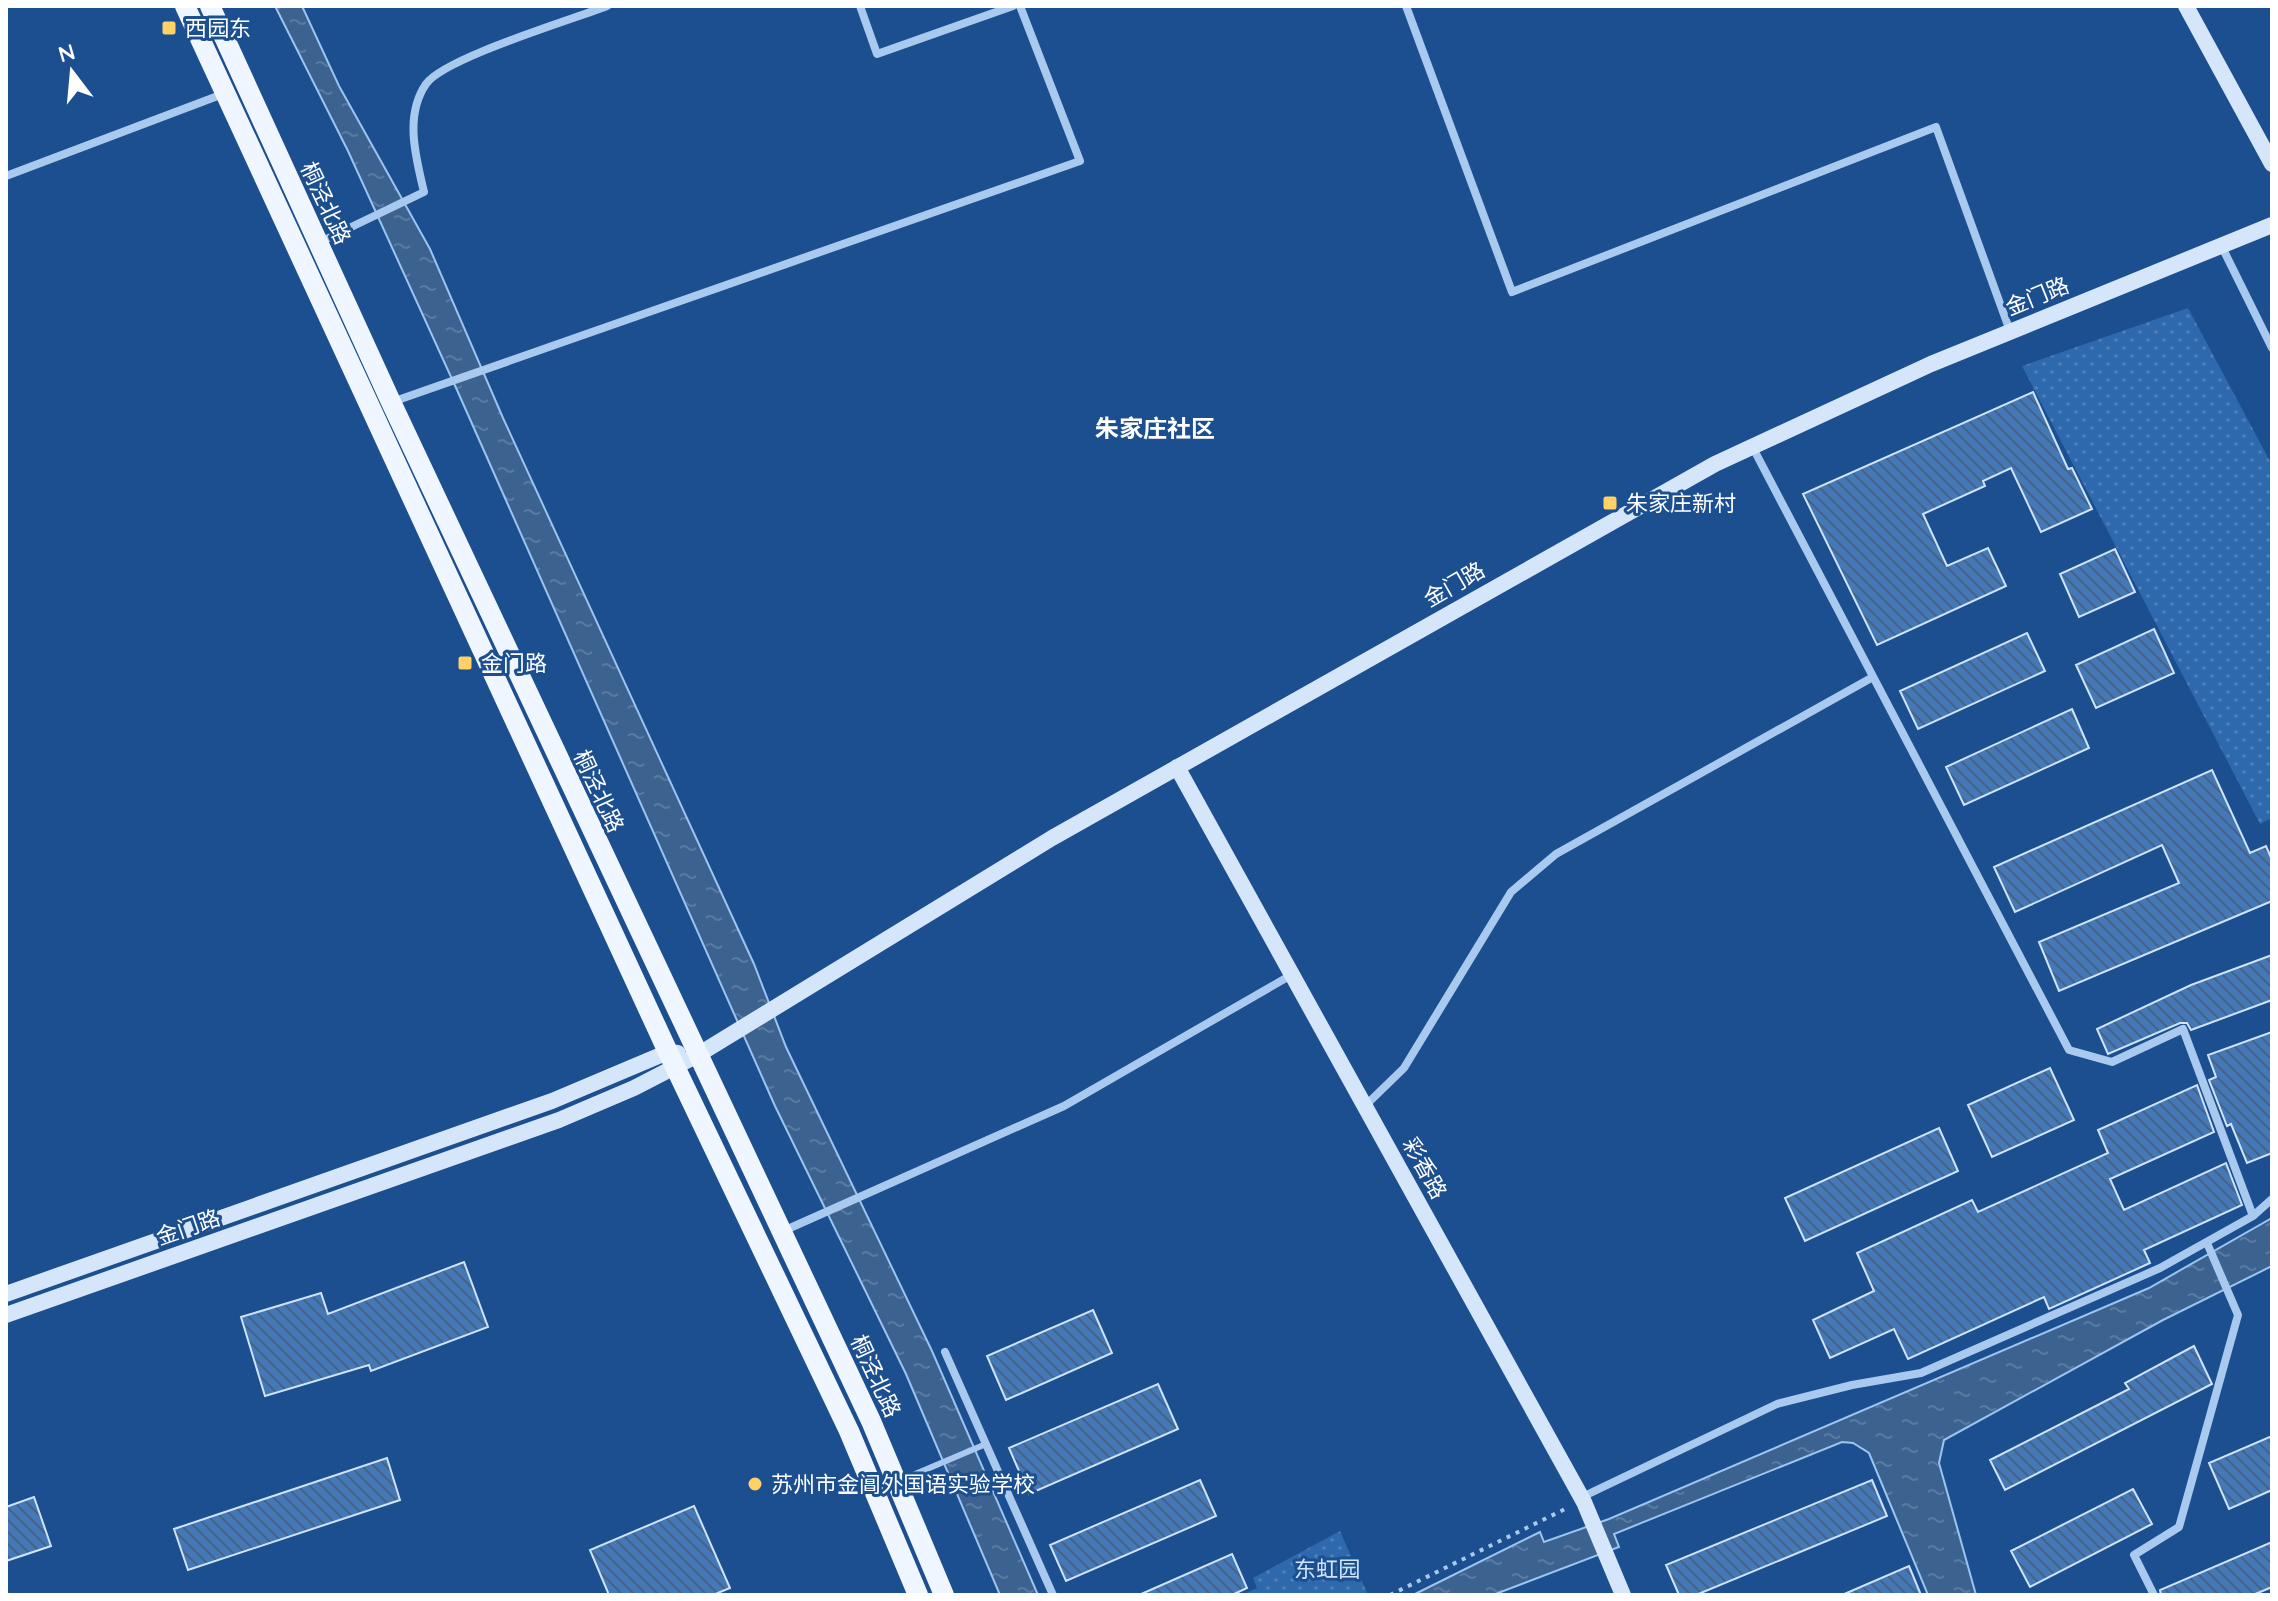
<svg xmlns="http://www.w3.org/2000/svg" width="2278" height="1601" viewBox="0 0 2278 1601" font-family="Quicksand,'Noto Sans SC',sans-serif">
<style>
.park{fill:url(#park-dots)}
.water{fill:url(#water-ripples);stroke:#9cc4f0;stroke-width:2}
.building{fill:url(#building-back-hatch);stroke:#cfe3fa;stroke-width:2}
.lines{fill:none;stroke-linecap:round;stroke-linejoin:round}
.path{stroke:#a9c9ee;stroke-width:4;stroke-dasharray:4 6;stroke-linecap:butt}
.lane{stroke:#a9c9ee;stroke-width:6}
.street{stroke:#a9c9ee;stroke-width:8}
.secondary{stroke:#d6e6fa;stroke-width:16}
.primary{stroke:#f0f6ff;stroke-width:20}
.poi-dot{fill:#ffd166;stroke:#1b4f8f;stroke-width:3}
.labels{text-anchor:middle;stroke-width:6;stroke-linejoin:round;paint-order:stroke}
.poi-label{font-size:22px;fill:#fff;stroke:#1b4f8f;text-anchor:start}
.street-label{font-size:22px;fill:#fff;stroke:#1b4f8f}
.park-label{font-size:22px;fill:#cfe3fa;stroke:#1b4f8f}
.neighbourhood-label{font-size:24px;font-weight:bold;fill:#fff;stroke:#1b4f8f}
</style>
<defs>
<pattern id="park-dots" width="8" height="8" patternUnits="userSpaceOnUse" patternTransform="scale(2)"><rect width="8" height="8" fill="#2e69ad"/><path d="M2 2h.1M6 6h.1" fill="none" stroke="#4d80b9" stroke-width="1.8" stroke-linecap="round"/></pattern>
<pattern id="water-ripples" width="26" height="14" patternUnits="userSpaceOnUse" patternTransform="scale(2)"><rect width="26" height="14" fill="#3c6290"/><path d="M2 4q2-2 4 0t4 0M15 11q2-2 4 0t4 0" fill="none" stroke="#597aa1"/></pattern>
<pattern id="building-back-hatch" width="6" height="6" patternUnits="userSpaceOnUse" patternTransform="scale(2)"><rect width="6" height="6" fill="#4478b7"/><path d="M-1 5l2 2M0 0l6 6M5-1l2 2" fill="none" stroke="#486282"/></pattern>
</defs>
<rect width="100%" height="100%" fill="#1b4f8f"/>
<path class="park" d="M 2188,308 L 2272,465 L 2272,675 L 2269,677 L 2272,686 L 2272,818 L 2260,824 L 2022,366 Z
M 1340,1531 L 1368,1595 L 1242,1595 L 1257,1588 L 1253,1578 Z"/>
<path class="water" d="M 275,6 L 302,6 L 339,86 L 430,249 L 503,418 L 754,964 L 786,1047 L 932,1351 L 1038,1595 L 1000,1595 L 906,1374 L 775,1106 L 457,390 L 348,151 Z
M 2272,1218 L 2272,1266 L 2163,1320 L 1944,1440 L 1939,1463 L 1976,1595 L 1928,1595 L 1869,1453 L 1853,1443 L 1842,1442 L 1614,1534 L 1619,1547 L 1493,1595 L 1413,1595 L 1540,1532 L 1544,1542 L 1609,1519 L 2149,1288 Z"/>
<path class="building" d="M 2033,392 L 2068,469 L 2072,468 L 2092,509 L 2041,532 L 2011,468 L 1983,481 L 1985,486 L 1923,514 L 1947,566 L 1988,548 L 2006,586 L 1877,645 L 1803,494 Z
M 2115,549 L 2135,592 L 2079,617 L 2060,574 Z
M 2154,629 L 2174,673 L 2096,708 L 2076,665 Z
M 2027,633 L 2045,671 L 1918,729 L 1900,691 Z
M 2072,709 L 2089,748 L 1964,805 L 1946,767 Z
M 2212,770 L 2250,853 L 2266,846 L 2272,860 L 2272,901 L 2059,991 L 2039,942 L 2179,883 L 2162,845 L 2015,912 L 1994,867 Z
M 2272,955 L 2272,1000 L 2191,1030 L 2187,1023 L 2180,1023 L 2108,1054 L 2097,1029 L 2191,985 Z
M 2272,1032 L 2272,1153 L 2247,1163 L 2231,1124 L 2227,1126 L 2209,1080 L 2216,1077 L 2208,1055 Z
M 2050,1068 L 2074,1120 L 1992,1157 L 1968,1105 Z
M 2197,1085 L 2214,1132 L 2110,1179 L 2124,1210 L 2226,1163 L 2242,1205 L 2144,1250 L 2150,1263 L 2049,1309 L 2044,1297 L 1908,1359 L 1894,1329 L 1830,1358 L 1813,1320 L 1874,1291 L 1857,1253 L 1972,1200 L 1978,1212 L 2108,1153 L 2098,1130 Z
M 1939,1128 L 1958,1171 L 1805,1241 L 1785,1198 Z
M 464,1262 L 488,1327 L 371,1371 L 369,1365 L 265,1396 L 241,1317 L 321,1293 L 328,1314 Z
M 1093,1310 L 1112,1353 L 1006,1400 L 987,1356 Z
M 2194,1346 L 2212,1384 L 2005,1490 L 1990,1460 L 2129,1389 L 2125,1383 Z
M 1158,1384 L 1178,1429 L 1029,1494 L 1009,1448 Z
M 2272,1436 L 2272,1490 L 2229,1509 L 2209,1463 Z
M 387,1458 L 400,1500 L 188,1570 L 174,1529 Z
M 1200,1480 L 1216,1516 L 1066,1581 L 1050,1545 Z
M 1872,1480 L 1887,1516 L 1696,1595 L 1679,1595 L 1666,1565 Z
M 2133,1489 L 2152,1524 L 2030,1587 L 2011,1551 Z
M 34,1497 L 51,1546 L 6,1561 L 6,1507 Z
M 694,1506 L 730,1588 L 713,1595 L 609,1595 L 590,1550 Z
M 2272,1542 L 2272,1587 L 2253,1595 L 2161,1595 L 2160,1590 Z
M 1232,1554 L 1247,1588 L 1232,1595 L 1139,1595 Z
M 1909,1566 L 1921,1595 L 1842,1595 Z"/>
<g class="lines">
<path class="path" d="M 1390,1595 L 1567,1508"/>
<path class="lane" d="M 901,1480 L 986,1444"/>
<path class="street" d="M 860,6 L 877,54 L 1013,6
M 1406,6 L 1512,292 L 1936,127 L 2010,331
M 6,176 L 223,94
M 318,243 L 424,192 C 416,158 404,116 426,84 C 444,58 571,20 607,6
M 2221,245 L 2272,348
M 392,402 L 1080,161 L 1020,6
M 1752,446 L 2069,1050 L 2112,1062 L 2183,1029 L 2253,1216
M 1366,1105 L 1404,1068 L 1511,892 L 1556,854 L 1873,677
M 781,1232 L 1064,1106 L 1293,974
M 945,1352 L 1053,1595
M 1582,1497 L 1777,1404 L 1852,1385 L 1921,1373 L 2160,1268 L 2253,1216 L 2272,1199
M 2154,1595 L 2134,1555 L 2179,1527 L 2238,1315 L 2207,1243"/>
<path class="secondary" d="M 2186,6 L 2272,164
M 1177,767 L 1584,1502 L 1623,1595
M 6,1294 L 552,1101 L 668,1052 L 678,1053
M 6,1315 L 559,1120 L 634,1088 L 696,1056 L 1052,838 L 1715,464 L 1931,364 L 2272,225"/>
<path class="primary" d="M 185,6 L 668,1052 L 849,1431 L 918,1595
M 210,6 L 391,402 L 871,1421 L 944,1595"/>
</g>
<g class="poi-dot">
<rect x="161" y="20" width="16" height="16" rx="4"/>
<rect x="1602" y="495" width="16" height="16" rx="4"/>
<rect x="457" y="655" width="16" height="16" rx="4"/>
<circle cx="755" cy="1484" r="8"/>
</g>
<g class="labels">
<g class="poi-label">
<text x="185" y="36">西园东</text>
<text x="1626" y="511">朱家庄新村</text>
<text x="481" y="671">金门路</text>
<text x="771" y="1492">苏州市金阊外国语实验学校</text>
</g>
<g class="street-label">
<text transform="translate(326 203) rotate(65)" y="8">桐泾北路</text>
<text transform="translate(2037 296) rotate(-22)" y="8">金门路</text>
<text transform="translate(1454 584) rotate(-30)" y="8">金门路</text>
<text transform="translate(599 791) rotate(65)" y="8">桐泾北路</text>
<text transform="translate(1425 1168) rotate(61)" y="8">彩香路</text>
<text transform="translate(188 1227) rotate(-19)" y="8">金门路</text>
<text transform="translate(876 1376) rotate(65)" y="8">桐泾北路</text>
</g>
<g class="park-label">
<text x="1327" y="1577">东虹园</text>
</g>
<g class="neighbourhood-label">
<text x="1155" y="437">朱家庄社区</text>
</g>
</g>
<rect width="2278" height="1601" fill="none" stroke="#ffffff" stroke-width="16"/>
<g transform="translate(72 72) rotate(344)" stroke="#1b4f8f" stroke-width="6" paint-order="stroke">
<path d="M0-6L14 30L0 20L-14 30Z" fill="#ffffff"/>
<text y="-12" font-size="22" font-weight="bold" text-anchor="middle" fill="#ffffff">N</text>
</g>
</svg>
